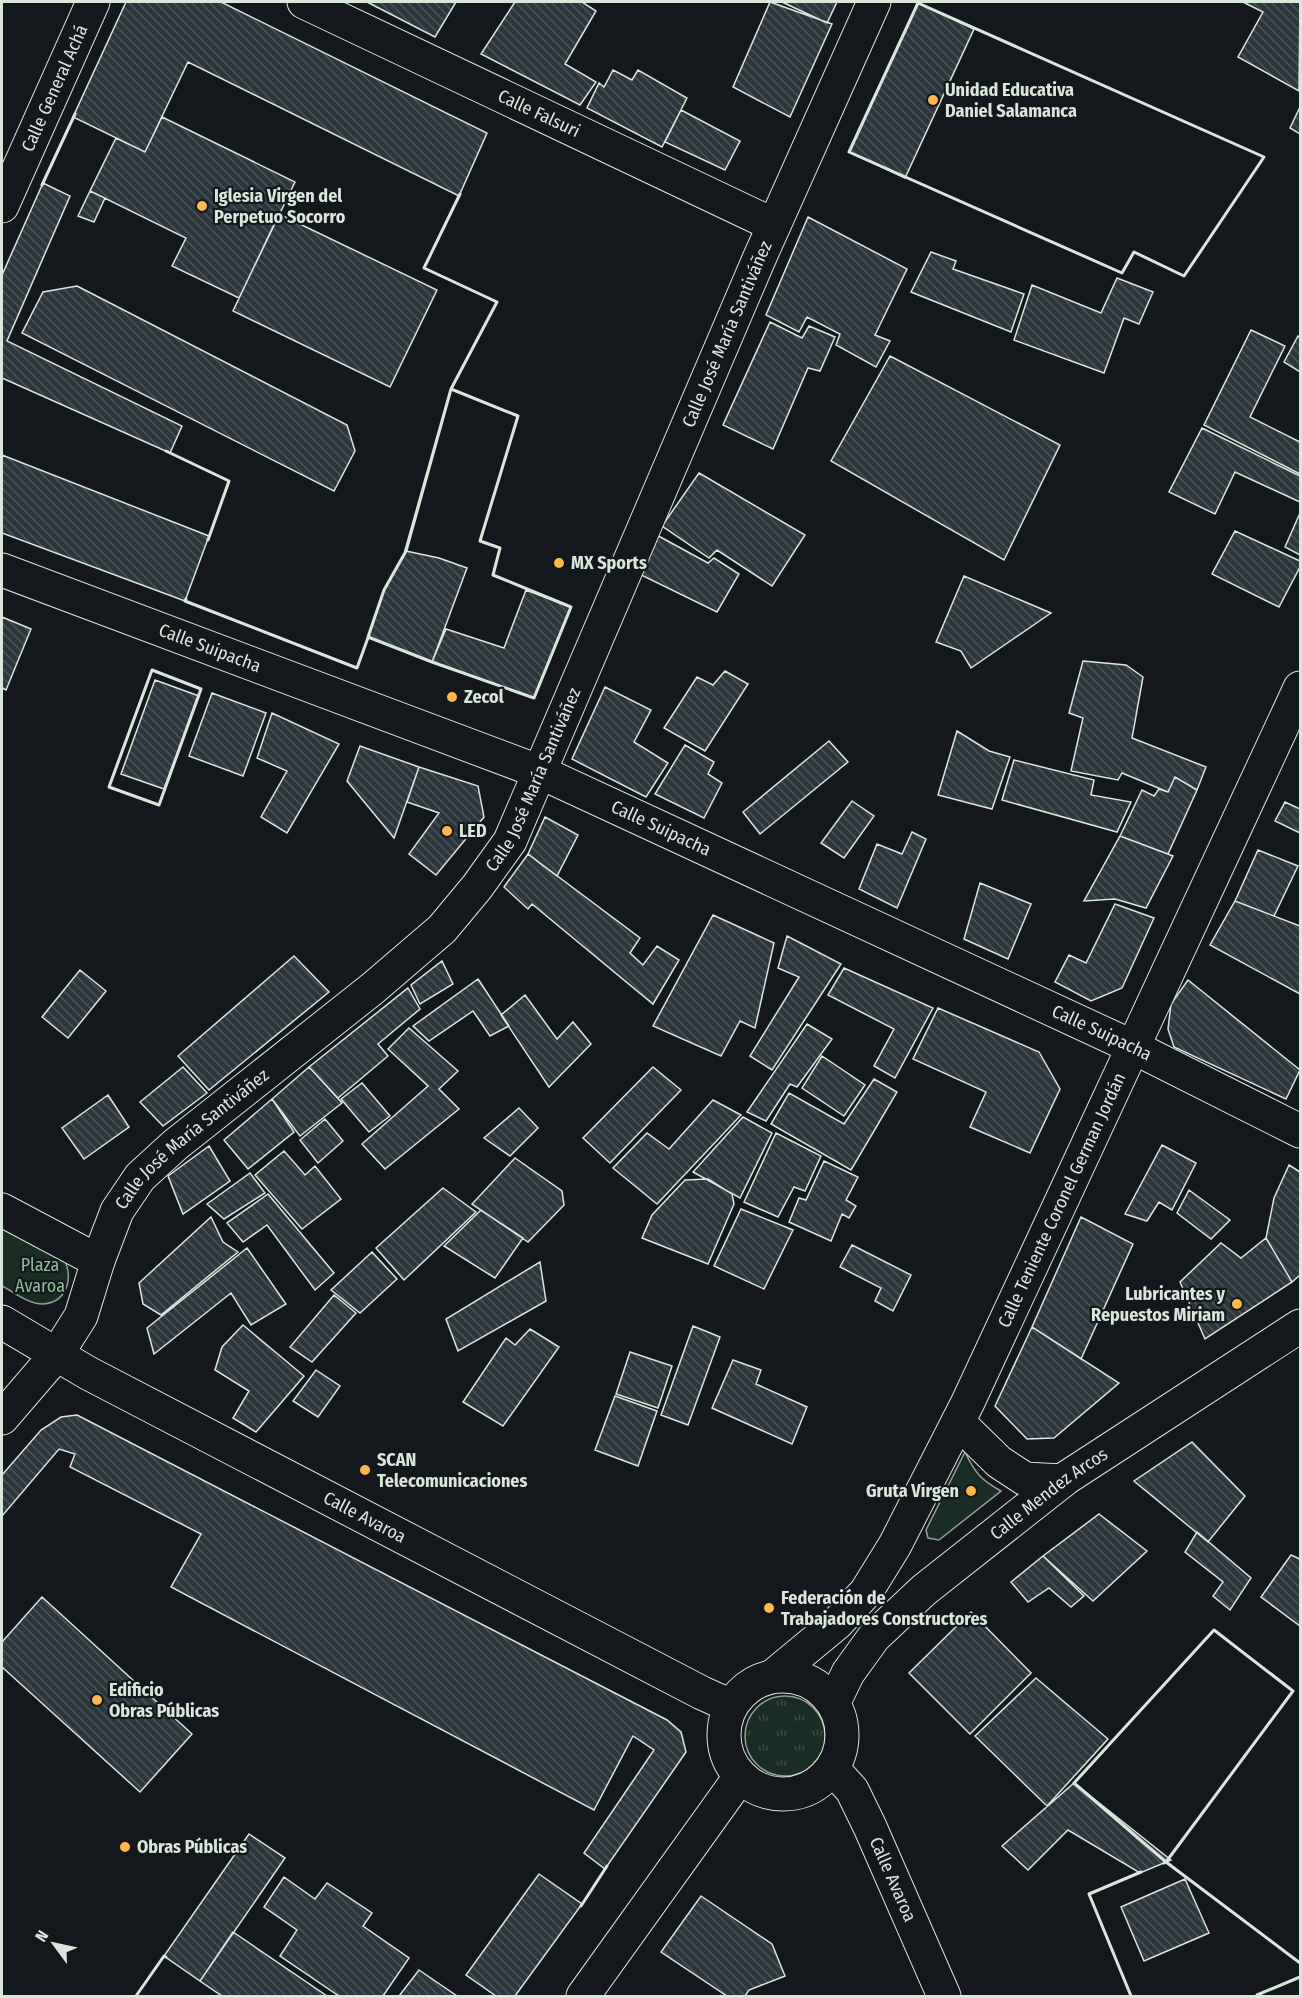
<svg xmlns="http://www.w3.org/2000/svg" width="1302" height="1998" viewBox="0 0 1302 1998" font-family="'Fira Sans Condensed',sans-serif">
<style>
.grass{fill:url(#grass-tufts);stroke:#939e99;stroke-width:1.5}
.park{fill:#1a2d24;stroke:#939e99;stroke-width:1.5}
.building{fill:url(#building-back-hatch);stroke:#d8e6dc;stroke-width:1.5}
.lines{fill:none;stroke-linecap:round;stroke-linejoin:round}
.minor-casing{stroke:#d8e6dc;stroke-width:35}
.minor{stroke:#14181c;stroke-width:33}
.wall{stroke:#d8e6dc;stroke-width:3}
.poi-dot{fill:#ffb74d;stroke:#14181c;stroke-width:2}
.labels{text-anchor:middle;stroke-width:4.5;stroke-linejoin:round;paint-order:stroke}
.street-label{font-size:18px;fill:#d8e6dc;stroke:#14181c}
.poi-label{font-size:18px;font-weight:bold;fill:#d8e6dc;stroke:#14181c;text-anchor:start}
.park-label{font-size:18px;fill:#8ac095;stroke:#14181c}
</style>
<defs>
<pattern id="grass-tufts" width="24" height="20" patternUnits="userSpaceOnUse" patternTransform="scale(1.5)"><rect width="24" height="20" fill="#1a2d24"/><path d="M3 7l-1-3M5 7V3M7 7l1-3M15 17l-1-3M17 17v-4M19 17l1-3" fill="none" stroke="#3b4b43"/></pattern>
<pattern id="building-back-hatch" width="6" height="6" patternUnits="userSpaceOnUse" patternTransform="scale(1.5)"><rect width="6" height="6" fill="#2c363c"/><path d="M-1 5l2 2M0 0l6 6M5-1l2 2" fill="none" stroke="#4a5358"/></pattern>
</defs>
<rect width="100%" height="100%" fill="#14181c"/>
<path class="grass" d="M745 1736a40 40 0 1 1 80 0a40 40 0 1 1-80 0Z"/>
<path class="park" d="M 2,1223 L 65,1261 C 75,1283 62,1309 35,1303 C 23,1300 12,1291 2,1286 Z
M 965,1452 C 975,1473 981,1480 1001,1491 L 939,1540 L 928,1538 L 926,1530 Z"/>
<path class="building" d="M 126,2 L 221,2 L 487,133 L 459,196 L 188,62 L 145,152 L 73,117 Z
M 367,2 L 456,2 L 435,37 Z
M 515,2 L 582,2 L 596,11 L 565,64 L 596,82 L 580,105 L 481,54 Z
M 770,2 L 832,24 L 790,117 L 733,87 Z
M 782,2 L 837,2 L 827,23 Z
M 1243,2 L 1300,2 L 1299,91 L 1238,57 L 1263,12 Z
M 918,3 L 974,29 L 905,178 L 849,152 Z
M 613,70 L 632,80 L 638,70 L 687,98 L 662,147 L 587,108 L 599,83 L 604,87 Z
M 1300,107 L 1300,134 L 1290,128 Z
M 681,110 L 740,141 L 725,170 L 665,142 Z
M 162,117 L 295,182 L 239,298 L 172,266 L 186,238 L 90,191 L 116,138 L 145,152 Z
M 43,183 L 70,196 L 7,341 L 182,426 L 170,453 L 2,378 L 2,275 Z
M 90,191 L 105,198 L 94,222 L 78,216 Z
M 279,214 L 437,290 L 390,387 L 233,311 Z
M 808,217 L 907,269 L 875,335 L 890,341 L 876,367 L 836,345 L 840,334 L 807,317 L 799,332 L 766,315 Z
M 931,252 L 956,261 L 953,269 L 1024,294 L 1011,332 L 911,292 Z
M 1117,278 L 1153,292 L 1139,324 L 1124,318 L 1104,373 L 1014,340 L 1032,285 L 1101,313 Z
M 77,286 L 347,425 L 355,451 L 334,491 L 22,333 L 43,292 Z
M 770,322 L 802,338 L 809,326 L 835,337 L 820,371 L 808,368 L 773,449 L 723,425 Z
M 1251,330 L 1285,346 L 1250,417 L 1300,442 L 1300,474 L 1204,425 Z
M 1298,336 L 1300,338 L 1300,372 L 1284,362 Z
M 890,356 L 1060,445 L 1004,560 L 831,461 Z
M 1202,428 L 1300,476 L 1300,502 L 1235,472 L 1215,514 L 1169,492 Z
M 2,455 L 209,536 L 185,601 L 2,533 Z
M 699,473 L 805,535 L 772,586 L 717,550 L 709,558 L 662,526 Z
M 1300,513 L 1300,555 L 1285,547 Z
M 1235,531 L 1300,561 L 1300,567 L 1279,607 L 1212,574 Z
M 653,533 L 708,563 L 714,558 L 739,574 L 717,612 L 635,572 Z
M 406,551 L 439,558 L 467,568 L 432,662 L 368,637 L 384,590 Z
M 964,576 L 1051,613 L 971,668 L 961,651 L 936,642 Z
M 526,590 L 571,607 L 534,698 L 432,662 L 446,629 L 504,648 Z
M 2,617 L 31,629 L 6,690 L 2,688 Z
M 1083,661 L 1126,665 L 1143,677 L 1132,738 L 1206,767 L 1197,790 L 1175,777 L 1168,792 L 1122,773 L 1118,780 L 1071,771 L 1083,718 L 1069,713 Z
M 725,671 L 748,684 L 705,751 L 664,728 L 697,677 L 713,685 Z
M 155,680 L 199,696 L 164,789 L 121,774 Z
M 605,687 L 651,710 L 634,742 L 668,763 L 646,797 L 572,759 Z
M 212,693 L 266,713 L 243,776 L 189,756 Z
M 272,713 L 339,744 L 287,833 L 261,817 L 287,771 L 257,758 Z
M 957,731 L 989,751 L 1010,757 L 992,809 L 938,795 Z
M 829,741 L 848,762 L 760,834 L 743,812 Z
M 685,745 L 714,762 L 708,774 L 722,783 L 704,818 L 655,794 Z
M 360,746 L 419,767 L 394,838 L 347,781 Z
M 1014,760 L 1094,780 L 1091,795 L 1131,802 L 1117,832 L 1002,800 Z
M 419,767 L 478,786 L 484,817 L 436,875 L 409,854 L 439,813 L 407,802 Z
M 1175,777 L 1197,790 L 1168,854 L 1120,836 L 1142,790 L 1154,796 L 1159,789 L 1168,792 Z
M 852,801 L 874,816 L 844,858 L 821,843 Z
M 1285,802 L 1300,809 L 1300,833 L 1275,821 Z
M 545,817 L 578,835 L 557,876 L 528,854 Z
M 912,832 L 926,839 L 897,908 L 859,889 L 877,844 L 902,854 Z
M 1120,836 L 1173,856 L 1146,908 L 1115,899 L 1084,901 Z
M 1258,850 L 1298,866 L 1274,916 L 1235,901 Z
M 528,854 L 640,938 L 630,953 L 643,965 L 657,946 L 679,960 L 653,1004 L 532,904 L 528,909 L 504,887 Z
M 980,883 L 1031,904 L 1008,959 L 964,939 Z
M 1235,901 L 1300,926 L 1300,994 L 1210,945 Z
M 1115,904 L 1154,918 L 1122,988 L 1091,1001 L 1055,982 L 1069,955 L 1086,963 Z
M 713,915 L 774,943 L 755,1028 L 740,1021 L 721,1056 L 653,1026 Z
M 787,936 L 841,964 L 772,1070 L 750,1056 L 799,977 L 778,968 Z
M 294,956 L 329,992 L 209,1090 L 178,1056 Z
M 442,961 L 453,984 L 420,1004 L 411,985 Z
M 844,968 L 933,1008 L 895,1078 L 874,1066 L 894,1029 L 828,995 Z
M 80,970 L 106,991 L 68,1038 L 42,1017 Z
M 478,979 L 509,1026 L 490,1036 L 473,1011 L 429,1041 L 413,1026 Z
M 1188,980 L 1300,1070 L 1286,1099 L 1174,1047 L 1168,1029 L 1171,1004 Z
M 408,988 L 420,1009 L 378,1044 L 388,1056 L 338,1098 L 309,1067 Z
M 525,995 L 557,1039 L 573,1022 L 591,1044 L 549,1087 L 501,1015 Z
M 938,1008 L 1039,1052 L 1060,1089 L 1030,1153 L 970,1127 L 986,1092 L 913,1059 Z
M 807,1024 L 832,1039 L 797,1087 L 790,1084 L 766,1121 L 747,1112 Z
M 409,1028 L 458,1071 L 439,1089 L 459,1109 L 385,1169 L 362,1144 L 428,1086 L 388,1049 Z
M 822,1056 L 865,1085 L 844,1116 L 802,1088 Z
M 183,1067 L 207,1093 L 163,1126 L 140,1102 Z
M 309,1067 L 342,1103 L 300,1136 L 272,1099 Z
M 653,1067 L 681,1090 L 610,1163 L 583,1138 Z
M 874,1079 L 897,1092 L 851,1170 L 771,1124 L 789,1093 L 844,1124 Z
M 362,1083 L 390,1116 L 369,1132 L 341,1099 Z
M 108,1095 L 129,1127 L 84,1159 L 62,1128 Z
M 272,1099 L 294,1132 L 248,1169 L 224,1140 Z
M 713,1100 L 741,1115 L 657,1204 L 613,1168 L 647,1133 L 669,1149 Z
M 519,1108 L 538,1128 L 510,1156 L 484,1138 Z
M 743,1117 L 772,1133 L 740,1198 L 693,1172 Z
M 325,1119 L 343,1141 L 318,1163 L 300,1140 Z
M 776,1133 L 821,1156 L 805,1191 L 794,1187 L 778,1217 L 744,1202 Z
M 1162,1145 L 1196,1163 L 1172,1210 L 1159,1202 L 1147,1221 L 1125,1214 Z
M 209,1146 L 230,1181 L 183,1214 L 168,1176 Z
M 284,1151 L 305,1175 L 315,1166 L 341,1199 L 302,1229 L 255,1175 Z
M 515,1158 L 562,1191 L 564,1205 L 528,1242 L 472,1204 Z
M 824,1161 L 858,1177 L 846,1200 L 856,1206 L 849,1218 L 842,1214 L 831,1241 L 789,1222 L 799,1198 L 806,1200 Z
M 1289,1165 L 1300,1172 L 1300,1275 L 1292,1282 L 1266,1238 L 1274,1198 Z
M 250,1173 L 265,1193 L 224,1219 L 207,1204 Z
M 708,1179 L 732,1194 L 734,1204 L 708,1264 L 642,1238 L 652,1215 L 685,1180 Z
M 443,1188 L 476,1212 L 404,1280 L 376,1248 Z
M 1189,1190 L 1230,1220 L 1211,1239 L 1177,1213 Z
M 268,1194 L 334,1273 L 315,1290 L 267,1225 L 243,1242 L 227,1223 Z
M 741,1209 L 793,1230 L 764,1289 L 714,1266 Z
M 481,1210 L 523,1238 L 495,1278 L 444,1246 Z
M 211,1217 L 223,1242 L 238,1252 L 161,1315 L 143,1304 L 139,1283 Z
M 1081,1217 L 1133,1244 L 1081,1359 L 1032,1327 Z
M 1266,1238 L 1292,1282 L 1205,1339 L 1180,1282 L 1221,1243 L 1241,1258 Z
M 852,1245 L 911,1275 L 893,1311 L 875,1301 L 881,1288 L 840,1267 Z
M 247,1248 L 286,1304 L 251,1325 L 231,1293 L 154,1354 L 147,1328 Z
M 372,1252 L 397,1279 L 360,1313 L 331,1290 Z
M 540,1262 L 546,1301 L 458,1351 L 446,1319 Z
M 334,1295 L 356,1313 L 312,1362 L 290,1347 Z
M 243,1325 L 304,1376 L 256,1432 L 233,1418 L 249,1391 L 215,1370 L 222,1347 Z
M 693,1326 L 720,1337 L 688,1425 L 661,1415 Z
M 1032,1327 L 1119,1383 L 1054,1438 L 1027,1439 L 995,1406 Z
M 530,1329 L 559,1347 L 503,1426 L 463,1402 L 506,1338 L 515,1345 Z
M 630,1352 L 672,1366 L 658,1408 L 616,1394 Z
M 733,1360 L 761,1370 L 756,1384 L 807,1407 L 792,1444 L 712,1408 Z
M 316,1370 L 340,1386 L 318,1417 L 293,1401 Z
M 615,1396 L 657,1411 L 638,1466 L 595,1450 Z
M 77,1415 L 667,1720 L 681,1732 L 686,1752 L 605,1869 L 584,1853 L 654,1750 L 633,1736 L 594,1810 L 171,1587 L 201,1534 L 70,1467 L 75,1454 L 59,1449 L 2,1516 L 2,1475 L 41,1430 L 61,1417 Z
M 1192,1442 L 1245,1496 L 1208,1542 L 1134,1481 Z
M 1099,1514 L 1147,1551 L 1093,1601 L 1043,1556 Z
M 1197,1532 L 1251,1578 L 1230,1610 L 1213,1596 L 1223,1582 L 1185,1552 Z
M 1291,1555 L 1300,1559 L 1300,1626 L 1261,1597 Z
M 1043,1556 L 1084,1596 L 1071,1607 L 1049,1588 L 1028,1602 L 1011,1582 Z
M 42,1597 L 192,1734 L 140,1792 L 2,1667 L 2,1642 Z
M 971,1612 L 1031,1673 L 970,1734 L 909,1673 Z
M 1036,1678 L 1108,1739 L 1047,1806 L 975,1736 Z
M 1074,1783 L 1171,1860 L 1140,1873 L 1068,1830 L 1028,1870 L 1002,1846 Z
M 249,1834 L 285,1858 L 200,1981 L 164,1956 Z
M 539,1874 L 582,1904 L 515,1996 L 496,1996 L 466,1975 Z
M 284,1877 L 315,1899 L 327,1883 L 372,1913 L 363,1926 L 409,1958 L 383,1996 L 339,1996 L 280,1956 L 297,1930 L 264,1907 Z
M 1185,1879 L 1209,1933 L 1144,1961 L 1121,1907 Z
M 701,1896 L 772,1944 L 785,1976 L 749,1990 L 745,1996 L 727,1996 L 661,1952 Z
M 233,1932 L 327,1996 L 222,1996 L 200,1981 Z
M 419,1970 L 457,1996 L 399,1996 Z"/>
<g class="lines">
<g class="minor-casing">
<g id="minor">
<path id="s1" d="M 304,2 L 774,225"/>
<path id="s2" d="M 2,206 L 93,2"/>
<path id="s3" d="M 2,570 L 540,772 L 1133,1047 L 1300,1131"/>
<path d="M 2,1210 L 98,1261"/>
<path id="s4" d="M 2,1322 L 88,1373 L 702,1693 L 731,1706"/>
<path id="s5" d="M 2,1418 L 57,1354 L 81,1316 L 98,1261 L 117,1211 L 140,1177 L 175,1145 L 372,989 L 442,929 L 477,887 L 510,841 L 759,259 L 874,2"/>
<path d="M 958,1422 L 999,1462 L 1025,1479 L 1062,1481"/>
<circle cx="783" cy="1735" r="59"/>
<path id="s6" d="M 773,1676 L 837,1623 L 866,1592 L 895,1545 L 968,1402 L 1300,688"/>
<path id="s7" d="M 834,1702 L 848,1673 L 874,1637 L 924,1590 L 1066,1478 L 1300,1326"/>
<path id="s8" d="M 832,1768 L 852,1790 L 870,1827 L 944,1996"/>
<path d="M 583,1996 L 740,1777"/>
</g>
</g>
<use href="#minor" class="minor"/>
<path class="wall" d="M 918,3 L 1264,157 L 1184,276 L 1134,252 L 1122,273 L 849,152 Z
M 42,185 L 75,114
M 451,389 L 518,416 L 480,541 L 500,548 L 493,575 L 571,607 L 534,698 L 432,662 L 368,637 L 384,590 L 406,551 Z
M 166,451 L 229,481 L 208,540
M 405,553 L 451,389 L 497,302 L 424,268 L 460,194
M 186,599 L 185,601 L 357,668 L 369,635
M 152,670 L 201,689 L 159,805 L 109,787 Z
M 1214,1630 L 1293,1691 L 1166,1862 L 1074,1783 Z
M 1164,1863 L 1166,1862 L 1300,1963
M 581,1906 L 607,1866
M 136,1996 L 164,1956 L 166,1957
M 1131,1996 L 1089,1894 L 1141,1872
M 1258,1996 L 1257,1995 L 1300,1977"/>
</g>
<g class="poi-dot">
<circle cx="933" cy="100" r="6"/>
<circle cx="202" cy="206" r="6"/>
<circle cx="559" cy="563" r="6"/>
<circle cx="452" cy="697" r="6"/>
<circle cx="447" cy="831" r="6"/>
<circle cx="1237" cy="1304" r="6"/>
<circle cx="365" cy="1470" r="6"/>
<circle cx="971" cy="1491" r="6"/>
<circle cx="769" cy="1608" r="6"/>
<circle cx="97" cy="1700" r="6"/>
<circle cx="125" cy="1847" r="6"/>
</g>
<g class="labels">
<g class="street-label">
<text dy="6" stroke="none"><textPath href="#s2" startOffset="129">Calle General Achá</textPath></text>
<text dy="6" stroke="none"><textPath href="#s1" startOffset="260">Calle Falsuri</textPath></text>
<text dy="6" stroke="none"><textPath href="#s5" startOffset="1335">Calle José María Santiváñez</textPath></text>
<text dy="6" stroke="none"><textPath href="#s3" startOffset="222">Calle Suipacha</textPath></text>
<text dy="6" stroke="none"><textPath href="#s5" startOffset="849">Calle José María Santiváñez</textPath></text>
<text dy="6" stroke="none"><textPath href="#s3" startOffset="708">Calle Suipacha</textPath></text>
<text dy="6" stroke="none"><textPath href="#s3" startOffset="1194">Calle Suipacha</textPath></text>
<text dy="6" stroke="none"><textPath href="#s5" startOffset="345">Calle José María Santiváñez</textPath></text>
<text dy="6" stroke="none"><textPath href="#s6" startOffset="564">Calle Teniente Coronel German Jordán</textPath></text>
<text dy="6" stroke="none"><textPath href="#s7" startOffset="303">Calle Mendez Arcos</textPath></text>
<text dy="6" stroke="none"><textPath href="#s4" startOffset="412">Calle Avaroa</textPath></text>
<text dy="6" stroke="none"><textPath href="#s8" startOffset="128">Calle Avaroa</textPath></text>
</g>
<g class="poi-label">
<text x="945" y="96">Unidad Educativa<tspan x="945" dy="21">Daniel Salamanca</tspan></text>
<text x="214" y="202">Iglesia Virgen del<tspan x="214" dy="21">Perpetuo Socorro</tspan></text>
<text x="571" y="569">MX Sports</text>
<text x="464" y="703">Zecol</text>
<text x="459" y="837">LED</text>
<text x="1225" y="1300" text-anchor="end">Lubricantes y<tspan x="1225" dy="21">Repuestos Miriam</tspan></text>
<text x="377" y="1466">SCAN<tspan x="377" dy="21">Telecomunicaciones</tspan></text>
<text x="959" y="1497" text-anchor="end">Gruta Virgen</text>
<text x="781" y="1604">Federación de<tspan x="781" dy="21">Trabajadores Constructores</tspan></text>
<text x="109" y="1696">Edificio<tspan x="109" dy="21">Obras Públicas</tspan></text>
<text x="137" y="1853">Obras Públicas</text>
</g>
<g class="park-label">
<text x="40" y="1271">Plaza<tspan x="40" dy="21">Avaroa</tspan></text>
</g>
</g>
<rect width="1302" height="1998" fill="none" stroke="#d8e6dc" stroke-width="6"/>
<g transform="translate(54 1944) rotate(303)" stroke="#14181c" stroke-width="4.5" paint-order="stroke">
<path d="M0-4.5L10 22L0 15L-10 22Z" fill="#d8e6dc"/>
<text y="-9" font-size="16" font-weight="bold" text-anchor="middle" fill="#d8e6dc">N</text>
</g>
</svg>
